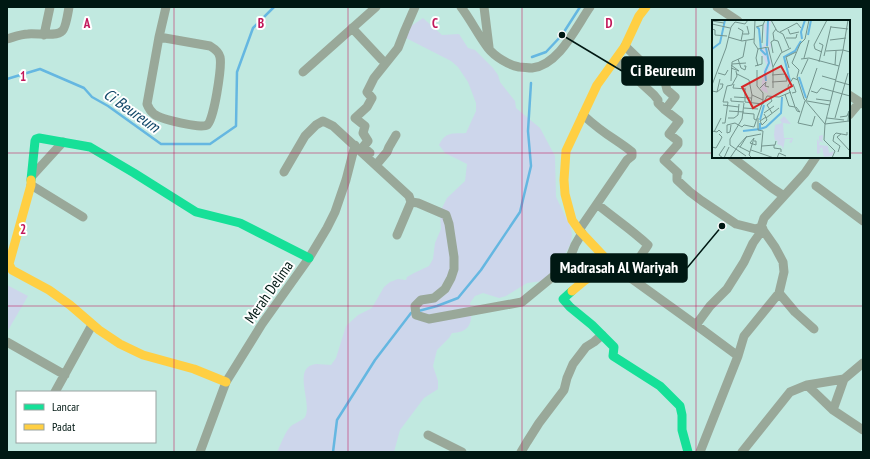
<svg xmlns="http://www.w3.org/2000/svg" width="870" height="459" viewBox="0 0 870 459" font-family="'PT Sans Narrow',sans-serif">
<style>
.green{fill:#cdd6eb}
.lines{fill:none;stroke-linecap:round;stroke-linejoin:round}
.stream{stroke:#65b7e1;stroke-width:2.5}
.street{stroke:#99a899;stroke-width:9}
.fast{stroke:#16e098;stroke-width:9}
.slow{stroke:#ffcf43;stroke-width:9}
.grid{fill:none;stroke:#c2185b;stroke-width:1;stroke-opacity:0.55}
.labels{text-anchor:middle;stroke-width:4;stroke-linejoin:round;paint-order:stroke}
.street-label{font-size:15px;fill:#001813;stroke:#fff}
.water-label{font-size:16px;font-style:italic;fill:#134869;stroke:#fff}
.inset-river{fill:none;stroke:#65b7e1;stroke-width:2}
.inset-road{fill:none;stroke:#74958e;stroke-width:1}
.view{fill:#d62828;fill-opacity:0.15;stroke:#d62828;stroke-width:2}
.inset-edge{fill:none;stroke:#001813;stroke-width:2}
.grid-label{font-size:13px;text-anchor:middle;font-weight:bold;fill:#c2185b;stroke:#fff;stroke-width:4;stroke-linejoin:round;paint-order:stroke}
.leader{fill:none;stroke:#001813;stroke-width:1.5}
.callout-dot{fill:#001813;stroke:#fff;stroke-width:1.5}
.callout{fill:#001813;stroke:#001813;stroke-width:1.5}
.callout-label{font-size:16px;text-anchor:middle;font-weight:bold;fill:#fff}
</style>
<rect width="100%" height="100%" fill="#c1e9e0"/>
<path class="green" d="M 423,18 L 442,35 L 459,34 L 468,48 L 475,50 L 493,68 L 498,75 L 500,82 L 515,101 L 516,108 L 540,128 L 555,156 L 556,197 L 570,226 L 572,234 L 571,242 L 568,249 L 550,277 L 543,281 L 527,283 L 506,296 L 499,298 L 483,293 L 475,296 L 470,303 C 473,319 472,333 452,333 L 449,338 L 437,350 L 433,366 L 438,381 L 438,389 L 424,398 L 400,430 L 394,452 L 277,452 C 281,444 284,434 290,427 C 294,423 302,421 305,417 C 313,403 291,367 316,364 C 321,364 326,365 331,365 L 336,358 L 346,326 L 358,315 L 372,308 L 384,287 L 390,282 L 398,279 L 406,280 L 407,277 L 414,273 L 429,266 L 433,259 L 435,243 L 441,229 L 440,212 L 447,198 L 465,181 L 467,164 L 445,153 L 439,145 C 446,131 452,134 466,133 L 476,111 L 476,103 L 468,82 L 458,67 L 451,61 L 406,38 L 405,30 Z
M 7,285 L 28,296 L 7,332 Z"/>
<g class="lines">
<path class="stream" d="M 532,57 L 546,52 L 562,35 L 580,7
M 7,79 L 40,69 L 84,88 L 92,97 L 108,106 L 161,144 L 210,144 L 236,126 L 237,72 L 253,28 L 274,7
M 333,452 L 337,420 L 375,360 L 411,313 L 437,306 L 458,298 L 481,270 L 520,212 L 531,166 L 528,131 L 531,83"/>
<path class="street" d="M 461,7 C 471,20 478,35 488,48 C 495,57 509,65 519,67 C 523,67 528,68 532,68 C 559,65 576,27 590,7
M 484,7 L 489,47
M 717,7 L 738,21
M 352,28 L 382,60
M 44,35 L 50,7
M 159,37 L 210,46 C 215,49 219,52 220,57 C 222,66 214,121 207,125 C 201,129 160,119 154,114 C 150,111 149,109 147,104 L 159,37 L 166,7
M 7,39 C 14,37 21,34 28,34 C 36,33 57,37 62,31 C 66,28 68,12 69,7
M 625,46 L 649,69 L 665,82 L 667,90 L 675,97 L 665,110 L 679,121 L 669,134 L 678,141 L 678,144 L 664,160 L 678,173 L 677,174 L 677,180 L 690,192 L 702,201 L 736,224 L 756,229 L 761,227
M 616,60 L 654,95 L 658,100 L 658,103 L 665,110
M 303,72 L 376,7
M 849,95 L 863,104
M 849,115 L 860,102
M 370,153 L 363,147 L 368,141 L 363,133 L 365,126 L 355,118 L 367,107 L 372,98 L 367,92 L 374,78 L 398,48 L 405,30 L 415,7
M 732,157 L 772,188 L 784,196
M 376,165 L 387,152 L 389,147 L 396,135
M 284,172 L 305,136 L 316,125 L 323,121 L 333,126 L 409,196 L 411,202 L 397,235
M 32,176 L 63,142
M 31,185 L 83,217
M 816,186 L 863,221
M 411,202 L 418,203 L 446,215 L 449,224 L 454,257 L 454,269 L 451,278 L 445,289 L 434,298 L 421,300 L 415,306 L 416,315 L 429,319 L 522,302 L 567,265 L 575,245 L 582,233
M 597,204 C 614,218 632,230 648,245 L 628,275
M 579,230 L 627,160 L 632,156 L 632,152 C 626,147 620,143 614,139 C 603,132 593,124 583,115
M 610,263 L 696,325 L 738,356
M 779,293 L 795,312 L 814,329
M 696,325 L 710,306 L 727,289 L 744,262 L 753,243 L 763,229
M 7,342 L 65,375
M 807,385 L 833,410 L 863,430
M 55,392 L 92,325
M 833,410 L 844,379 L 863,363
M 428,435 L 462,452
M 200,452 L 226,382 L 262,324 L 309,258 L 327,228 L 335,212 L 346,180 L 355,145
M 521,452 L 527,442 L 539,423 L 564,390 L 567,378 L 573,364 L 586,347 L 594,342 L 602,335
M 700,452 L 738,356 L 744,336 L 779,293 L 784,272 L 783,262 L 775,247 L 761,227 L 764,218 L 805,173 L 816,157
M 742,452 L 790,392 L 807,385 L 844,379"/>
<path class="fast" d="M 31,180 L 35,141 L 36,139 L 39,138 L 90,147 L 134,173 L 196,212 L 240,223 L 309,258
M 572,291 L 563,299 L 570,307 L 592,325 L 614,347 L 613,356 L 660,386 L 680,406 L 682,415 L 682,430 L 688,452"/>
<path class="slow" d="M 31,180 L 31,185 L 9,264 L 12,270 L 49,290 L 70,305 L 99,330 L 120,344 L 143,355 L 194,369 L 226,382
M 572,291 L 584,281 L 610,263 L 579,230 L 572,220 L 565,194 L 564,180 L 566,151 L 597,85 L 625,46 L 639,16 L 646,7"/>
</g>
<path class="grid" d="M 174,7 L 174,452M 348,7 L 348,452M 522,7 L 522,452M 696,7 L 696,452M 7,153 L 713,153M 849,153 L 863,153M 7,306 L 863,306"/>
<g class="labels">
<g class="street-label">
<text transform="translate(269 292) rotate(-55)" y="5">Merah Delima</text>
</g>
<g class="water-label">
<text transform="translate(132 110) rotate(35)" y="6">Ci Beureum</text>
</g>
</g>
<g transform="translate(712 20)">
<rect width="138" height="138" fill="#c1e9e0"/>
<path d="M 59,0 L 57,16 L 59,26 L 57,33 L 57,25 L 48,29 L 54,23 L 52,5 ZM 55,27 L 60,46 L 57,47 L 54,65 L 56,73 L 61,76 L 49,70 L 52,48 L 55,46 L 48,30 ZM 72,96 L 79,104 L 71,103 L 72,118 L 64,118 L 81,118 L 80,122 L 79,123 L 77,122 L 80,119 L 73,119 L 71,130 L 70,126 L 65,124 L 66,121 L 63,120 L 62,115 L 63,105 L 70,103 L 68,100 ZM 111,115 L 110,121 L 112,123 L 108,121 L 107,125 L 116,126 L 117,133 L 122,131 L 120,136 L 112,137 L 110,127 L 108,129 L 110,133 L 107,129 L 108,133 L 105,134 L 105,119 L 107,122 L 107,116 Z" fill="#cdd6eb"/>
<path class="inset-river" d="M 45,7 L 47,9 L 49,30 L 54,35M 96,15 L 99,0M 90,19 L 89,12 L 93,0M 55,26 L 56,0M 54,28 L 57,43 L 53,52 L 54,61M 0,29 L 8,23 L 13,0M 87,57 L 94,78M 78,61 L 72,37 L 83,31 L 89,21M 48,100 L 52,85M 48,109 L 54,107 L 69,93 L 70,77M 31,111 L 48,109 L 48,103"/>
<path class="inset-road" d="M 43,0 L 42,23 L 46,29 L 56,27 L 61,47M 59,0 L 65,11 L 71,14 L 77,28M 97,0 L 93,19 L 88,24 L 80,43 L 87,50 L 85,57 L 92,79 L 113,104M 0,1 L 12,3M 0,4 L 18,8M 44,7 L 51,5 L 53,0M 119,7 L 136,9M 26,8 L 31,11 L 29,21M 0,9 L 3,10 L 3,15 L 15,16M 76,9 L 78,14 L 87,12M 68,12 L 85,3 L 89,8M 31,14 L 37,14 L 35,6M 16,17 L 30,21 L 42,19M 74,18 L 84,18 L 85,14M 62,20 L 61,13 L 64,9M 118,20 L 134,18M 50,23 L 51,5M 131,30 L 136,0M 114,31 L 131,30M 110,32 L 103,29 L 102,25 L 115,0M 61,33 L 59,22 L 62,20 L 66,21 L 70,32M 112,36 L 119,6M 92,38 L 97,20M 26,39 L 29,48 L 33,50 L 34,46 L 32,46M 89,39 L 97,38 L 127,46M 107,42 L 111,25 L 107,23M 20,44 L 34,43M 123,45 L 124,31M 43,46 L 50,44 L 50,36M 46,46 L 44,38 L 46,29M 19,48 L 27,51 L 19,45M 77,48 L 74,37 L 84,32M 6,53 L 13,55 L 16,50M 25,54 L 37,60 L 40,75 L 39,83M 89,54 L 96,39M 110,56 L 124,60M 19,61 L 20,42 L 31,37 L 34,21M 124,61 L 138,65M 60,62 L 75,61 L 73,54 L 60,55M 22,64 L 21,68 L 34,69M 0,65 L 14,28 L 19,7 L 23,2 L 33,4 L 36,0M 48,68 L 54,62 L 53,66 L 57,67M 61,68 L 61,47 L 69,33 L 79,28M 0,71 L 5,72 L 8,59M 99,71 L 105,73 L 109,68 L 138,76M 5,72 L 10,68 L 11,64 L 8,64M 80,73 L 84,72 L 81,64M 73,74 L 77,86 L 83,87M 40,75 L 51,80M 22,77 L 39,78M 58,77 L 60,81 L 55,85 L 60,93M 19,78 L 19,81 L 32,82M 104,79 L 119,81M 93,81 L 86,103 L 100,106 L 103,96M 94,81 L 105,48M 95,81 L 118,85M 11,82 L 15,66 L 20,65 L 25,56 L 24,51M 33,82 L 51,84 L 55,76 L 67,77 L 79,72M 33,82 L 33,69M 32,83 L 30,99 L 18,119 L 18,125 L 34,136M 11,85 L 27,87M 83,87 L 76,66 L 81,58 L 86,60M 83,87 L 85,91 L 88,92 L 84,87M 32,88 L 46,89M 17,91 L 32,92M 31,93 L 42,94 L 42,99 L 44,100M 52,93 L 62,86M 52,94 L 54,97 L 54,98 L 55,100 L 50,105 L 48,101 L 54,97M 128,97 L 135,96 L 137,91 L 136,101M 16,98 L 22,98 L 26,95 L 27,84M 46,98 L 46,110 L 51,111 L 49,132M 54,98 L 67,88M 115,98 L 132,100M 123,98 L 136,53M 10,103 L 13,103 L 16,82 L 11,82M 113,104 L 137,101 L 138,103M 19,105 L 18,112 L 15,113 L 15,105 L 23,103 L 30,107 L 32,105 L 42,107 L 51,81 L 51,73 L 45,66 L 45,50M 0,111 L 5,112 L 7,110 L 10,113M 2,112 L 9,98M 129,114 L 125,117 L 138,131M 42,118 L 38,123 L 44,125 L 44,121 L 42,121M 62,125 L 62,128 L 69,129 L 69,132M 26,126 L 34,117 L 49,114M 50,126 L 63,125 L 64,121M 0,127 L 4,128 L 8,121 L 10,117 L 7,114M 28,127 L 35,116M 39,130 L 62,138M 126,132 L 128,126 L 121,121 L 122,115 L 124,113 L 135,115 L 135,112M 11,138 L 7,135 L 13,126M 12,138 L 17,127M 18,138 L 26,126 L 38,132M 40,138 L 37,135 L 42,118M 65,138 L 67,133 L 74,136M 120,138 L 123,131 L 112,120 L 113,104 L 131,30 L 138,32"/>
<path class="view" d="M 69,46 L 80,66 L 41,88 L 30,67 Z"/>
<rect width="138" height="138" class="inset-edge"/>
</g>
<g class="grid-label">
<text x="87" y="28">A</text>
<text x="261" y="28">B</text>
<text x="435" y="28">C</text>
<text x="609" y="28">D</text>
<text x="23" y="81">1</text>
<text x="23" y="234">2</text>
</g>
<path class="leader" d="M562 35L622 71M722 226L687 268"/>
<g class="callout-dot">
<circle cx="562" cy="35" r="4"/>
<circle cx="722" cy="226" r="4"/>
</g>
<g class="callout">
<rect x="622" y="57" width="81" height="28" rx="4"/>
<rect x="551" y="254" width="136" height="28" rx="4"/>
</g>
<g class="callout-label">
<text x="663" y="76">Ci Beureum</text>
<text x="619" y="273">Madrasah Al Wariyah</text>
</g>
<rect width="870" height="459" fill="none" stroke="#001813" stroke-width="16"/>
<rect x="16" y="391" width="140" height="52" fill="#ffffff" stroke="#99a3a1"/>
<rect x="24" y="404" width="20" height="6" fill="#16e098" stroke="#99a3a1"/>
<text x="52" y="411" font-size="12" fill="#001813">Lancar</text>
<rect x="24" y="424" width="20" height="6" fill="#ffcf43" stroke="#99a3a1"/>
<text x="52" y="431" font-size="12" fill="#001813">Padat</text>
</svg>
